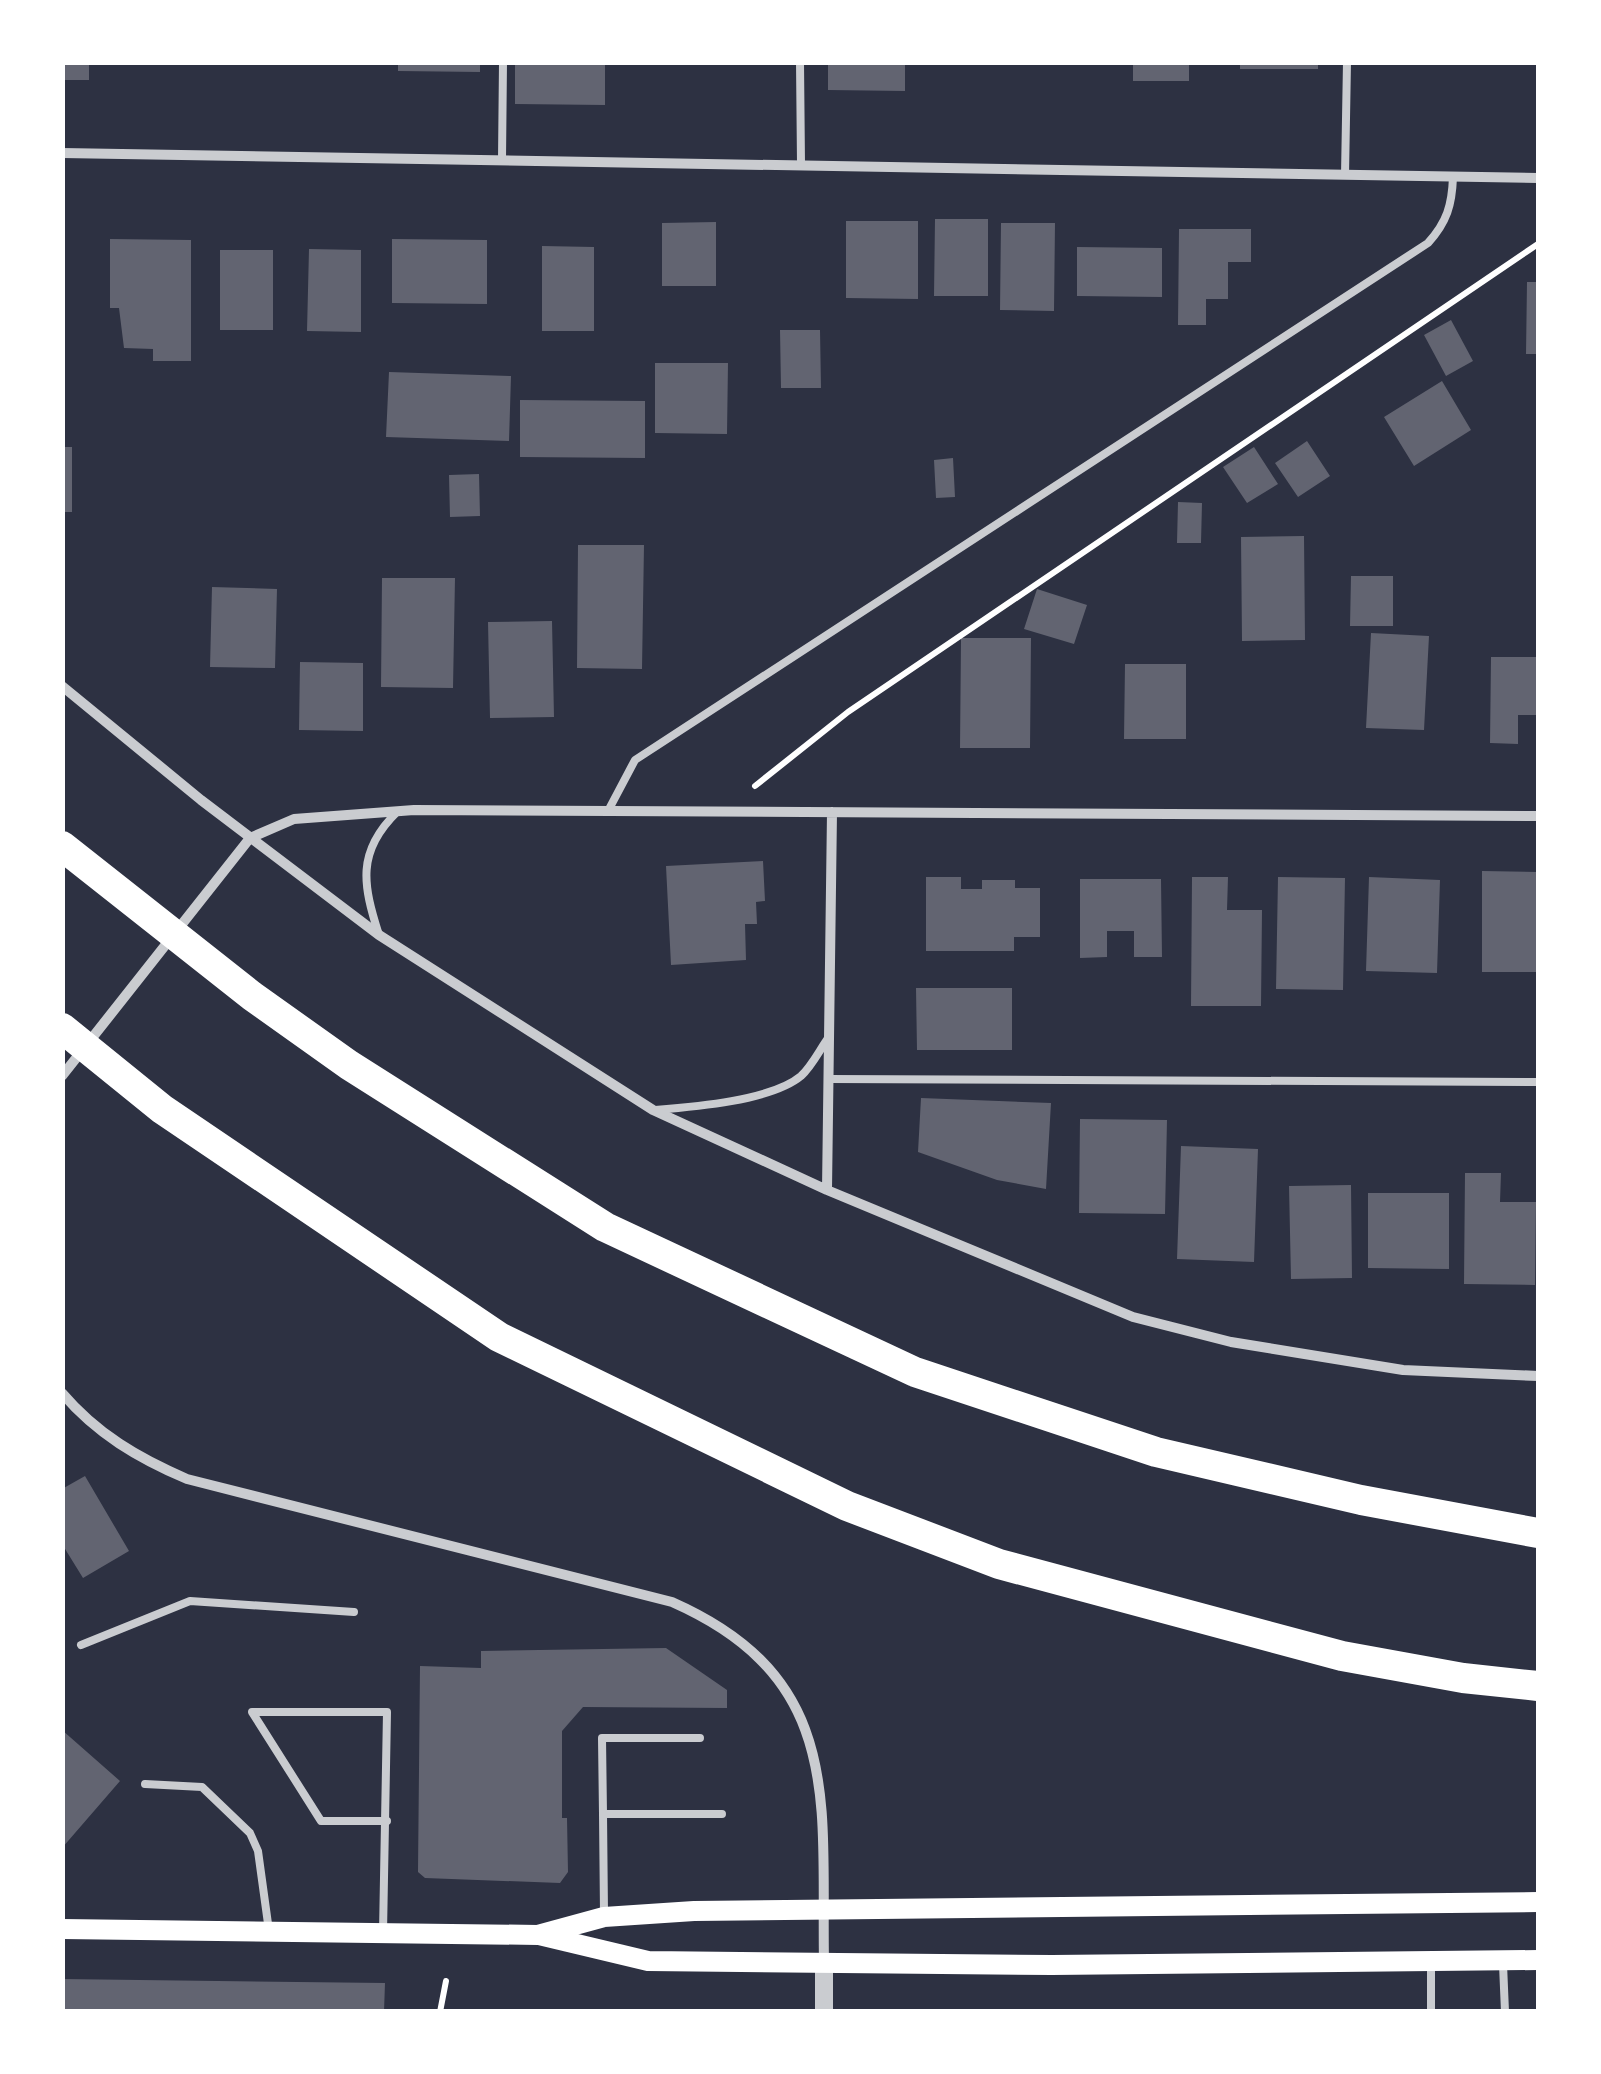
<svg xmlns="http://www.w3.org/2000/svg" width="1601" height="2074" viewBox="0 0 1601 2074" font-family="'Nunito Sans',sans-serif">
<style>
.building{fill:#626471}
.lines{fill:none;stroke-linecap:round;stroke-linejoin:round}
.path{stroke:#fff;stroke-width:6}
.service{stroke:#caccd0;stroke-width:8}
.minor{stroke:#caccd0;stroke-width:10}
.tertiary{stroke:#caccd0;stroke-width:18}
.secondary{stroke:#fff;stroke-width:20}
.motorway{stroke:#fff;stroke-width:30}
</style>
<rect width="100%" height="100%" fill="#2d3142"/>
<path class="building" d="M 62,62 L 89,62 L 89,80 L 62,80 Z
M 398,62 L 480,62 L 480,72 L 398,71 Z
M 515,62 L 605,62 L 605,105 L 515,104 Z
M 828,62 L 905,62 L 905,91 L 828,90 Z
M 1133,62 L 1189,62 L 1189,81 L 1133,81 Z
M 1240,62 L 1318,62 L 1318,69 L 1240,69 Z
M 935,219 L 988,219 L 988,296 L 934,296 Z
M 846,221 L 918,221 L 918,299 L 846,298 Z
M 716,222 L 716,286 L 662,286 L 662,223 Z
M 1001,223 L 1055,223 L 1054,311 L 1000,310 Z
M 1179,229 L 1251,229 L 1251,262 L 1228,262 L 1228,299 L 1206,299 L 1206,325 L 1178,325 Z
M 110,239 L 191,240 L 191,361 L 153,361 L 153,349 L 124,348 L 119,308 L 110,308 Z
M 392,239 L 487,240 L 487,304 L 392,303 Z
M 542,246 L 594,247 L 594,331 L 542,331 Z
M 1077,247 L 1162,248 L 1162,297 L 1077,296 Z
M 309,249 L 361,250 L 361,332 L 307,331 Z
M 220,250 L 273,250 L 273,330 L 220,330 Z
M 1527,282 L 1538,282 L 1538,354 L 1526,354 Z
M 1451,320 L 1473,361 L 1446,376 L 1424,335 Z
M 780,330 L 820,330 L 821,388 L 781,388 Z
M 655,363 L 728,363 L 727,434 L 655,433 Z
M 389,372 L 511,376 L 509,441 L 386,437 Z
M 1442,381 L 1471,430 L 1414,466 L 1384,417 Z
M 520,400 L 645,401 L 645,458 L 520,457 Z
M 1307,441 L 1330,476 L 1298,497 L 1275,463 Z
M 62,447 L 72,447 L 72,512 L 62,512 Z
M 1254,447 L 1278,484 L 1247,503 L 1223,467 Z
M 953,458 L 955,497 L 936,498 L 934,460 Z
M 479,474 L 480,516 L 450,517 L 449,475 Z
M 1178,502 L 1202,503 L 1201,543 L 1177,543 Z
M 1304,536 L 1305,640 L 1242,641 L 1241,537 Z
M 578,545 L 644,545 L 642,669 L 577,668 Z
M 1351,576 L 1393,576 L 1393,626 L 1350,626 Z
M 382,578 L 455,578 L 453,688 L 381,687 Z
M 212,587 L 277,589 L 275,668 L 210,667 Z
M 1037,589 L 1087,605 L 1074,644 L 1024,629 Z
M 552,621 L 554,717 L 490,718 L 488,622 Z
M 1371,633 L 1429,636 L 1424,730 L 1366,728 Z
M 961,638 L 1031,638 L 1030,748 L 960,748 Z
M 1491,657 L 1538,657 L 1538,715 L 1518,715 L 1518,744 L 1490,743 Z
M 300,662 L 363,663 L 363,731 L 299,730 Z
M 1125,664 L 1186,664 L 1186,739 L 1124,739 Z
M 763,861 L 765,901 L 756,902 L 757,924 L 745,924 L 746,960 L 671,965 L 666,866 Z
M 1482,871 L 1538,872 L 1538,972 L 1482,972 Z
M 926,877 L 961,877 L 961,889 L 982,889 L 982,880 L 1015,880 L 1015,888 L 1040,888 L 1040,937 L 1014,937 L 1014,951 L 926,951 Z
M 1192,877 L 1228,877 L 1227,910 L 1262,910 L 1261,1006 L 1191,1006 Z
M 1278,877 L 1345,878 L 1343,990 L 1276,989 Z
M 1369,877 L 1440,880 L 1437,973 L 1366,971 Z
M 1080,879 L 1161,879 L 1162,957 L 1134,957 L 1134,931 L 1107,931 L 1107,957 L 1080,958 Z
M 916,988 L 1012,988 L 1012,1050 L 917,1050 Z
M 921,1098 L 1051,1103 L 1046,1189 L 997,1180 L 918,1152 Z
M 1080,1119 L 1167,1120 L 1165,1214 L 1079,1213 Z
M 1181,1146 L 1258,1149 L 1254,1262 L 1177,1259 Z
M 1465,1173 L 1501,1173 L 1500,1202 L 1536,1202 L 1535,1285 L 1464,1284 Z
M 1351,1185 L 1352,1278 L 1291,1279 L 1289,1186 Z
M 1368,1193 L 1449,1193 L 1449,1269 L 1368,1268 Z
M 85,1476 L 129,1551 L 83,1578 L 62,1544 L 62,1489 Z
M 666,1648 L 727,1690 L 727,1708 L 583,1707 L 562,1731 L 562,1818 L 567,1818 L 568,1872 L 560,1883 L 425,1878 L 418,1872 L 420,1666 L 481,1668 L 481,1651 Z
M 62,1730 L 120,1781 L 62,1848 Z
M 62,1979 L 385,1983 L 384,2012 L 62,2012 Z"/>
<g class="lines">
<path class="path" d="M 755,786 L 848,712 L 1538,244
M 440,2012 L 446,1981"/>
<path class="service" d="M 800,62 L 801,164
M 502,159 L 503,62
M 1345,175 L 1347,62
M 608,811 L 635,760 L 1428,243 C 1447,222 1452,205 1453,177
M 379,935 C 363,885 356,852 397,812
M 828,1079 L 1538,1082
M 654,1110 C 692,1107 771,1101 801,1076 C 812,1066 820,1049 829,1037
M 81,1645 L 190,1601 L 354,1612
M 145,1784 L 202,1787 L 250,1833 L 258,1851 L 269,1931
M 603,1814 L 602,1738 L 700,1738
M 604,1913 L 603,1814 L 722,1814
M 383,1933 L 387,1712 L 252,1712 L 321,1821 L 387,1821
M 1431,1961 L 1431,2012
M 1503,1964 L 1505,2012"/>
<path class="minor" d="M 62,153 L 1538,178
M 62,686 L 201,800 L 379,935 L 653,1110 L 827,1190 L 1133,1317 L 1231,1342 L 1403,1370 L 1538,1376
M 62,1076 L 250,838 L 294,819 L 414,810 L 1538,816
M 827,1190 L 832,812
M 62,1393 C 97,1434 138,1458 187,1479 L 672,1602 C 846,1679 821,1804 824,1963"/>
<path class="tertiary" d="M 824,1963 L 824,2012"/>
<path class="secondary" d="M 62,1929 L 538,1935 L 604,1917 L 694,1911 L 1538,1902
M 539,1935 L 648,1961 L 1052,1965 L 1538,1960"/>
<path class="motorway" d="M 62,846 L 252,996 L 349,1065 L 605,1227 L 915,1372 L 1156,1452 L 1361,1500 L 1538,1533
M 62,1028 L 162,1109 L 499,1337 L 847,1506 L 999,1564 L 1342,1656 L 1463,1678 L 1538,1686"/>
</g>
<rect width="1601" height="2074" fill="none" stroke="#ffffff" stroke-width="130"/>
</svg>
